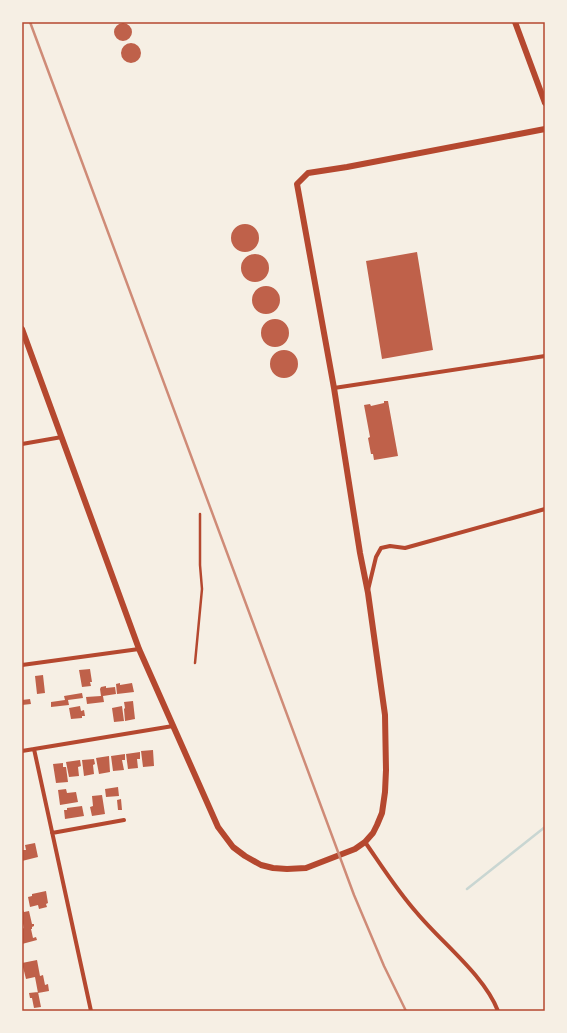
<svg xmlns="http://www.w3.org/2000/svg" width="567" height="1033" viewBox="0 0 567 1033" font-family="'Open Sans',sans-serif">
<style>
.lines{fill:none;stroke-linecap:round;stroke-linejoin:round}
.stream{stroke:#c9d6d2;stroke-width:2.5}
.building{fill:#bf614a}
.service{stroke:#b5482f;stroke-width:2.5}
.minor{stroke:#b5482f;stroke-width:4}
.tertiary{stroke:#b5482f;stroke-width:6}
.rail{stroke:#cf8b77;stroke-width:2.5}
.neatline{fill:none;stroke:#b5482f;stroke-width:1.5}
</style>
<rect width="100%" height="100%" fill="#f6efe4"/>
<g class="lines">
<path class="stream" d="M 467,889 L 545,827"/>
</g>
<path class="building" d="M114 32a9 9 0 1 1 18 0a9 9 0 1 1-18 0Z
M121 53a10 10 0 1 1 20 0a10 10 0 1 1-20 0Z
M231 238a14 14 0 1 1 28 0a14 14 0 1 1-28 0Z
M 417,252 L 433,350 L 382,359 L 366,261 Z
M241 268a14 14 0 1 1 28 0a14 14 0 1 1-28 0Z
M252 300a14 14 0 1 1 28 0a14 14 0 1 1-28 0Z
M261 333a14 14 0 1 1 28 0a14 14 0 1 1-28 0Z
M270 364a14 14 0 1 1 28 0a14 14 0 1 1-28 0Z
M 384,401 L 388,401 L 398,456 L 374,460 L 373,454 L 371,454 L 368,438 L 370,437 L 364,405 L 370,404 L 371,406 L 384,403 Z
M 90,669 L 92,682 L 90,682 L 91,686 L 82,687 L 79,670 Z
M 43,675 L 45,693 L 37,694 L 35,676 Z
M 120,683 L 120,685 L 132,683 L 134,692 L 117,694 L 116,684 Z
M 106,686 L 106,688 L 115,687 L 116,694 L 103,696 L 104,702 L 87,704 L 86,697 L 101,696 L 100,689 L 101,687 Z
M 82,693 L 83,698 L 68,700 L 69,705 L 51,707 L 51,702 L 65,700 L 64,696 Z
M 30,699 L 31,704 L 22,705 L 22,700 Z
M 133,701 L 135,719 L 125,721 L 124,709 L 125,708 L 124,702 Z
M 80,706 L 81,711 L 84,710 L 85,716 L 82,716 L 82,718 L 71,719 L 69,708 Z
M 122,706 L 124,721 L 114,722 L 112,708 Z
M 153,750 L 154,766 L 143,767 L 141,751 Z
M 140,752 L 140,759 L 137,759 L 138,768 L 128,769 L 126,754 Z
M 125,754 L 125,760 L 122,760 L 124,770 L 113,771 L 111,756 Z
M 109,756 L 110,772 L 99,774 L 96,758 Z
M 94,759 L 95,764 L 93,765 L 94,774 L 84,776 L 82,760 Z
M 80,760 L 81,766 L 78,767 L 79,776 L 69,777 L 66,762 Z
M 63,763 L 63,767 L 66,767 L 68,782 L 56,783 L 53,764 Z
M 118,787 L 119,796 L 106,797 L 105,789 Z
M 66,789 L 67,793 L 76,792 L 78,802 L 60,805 L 58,790 Z
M 102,795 L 105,814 L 92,816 L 90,807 L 93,806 L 92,796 Z
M 121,799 L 122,810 L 118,810 L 117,800 Z
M 82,806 L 84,816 L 65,819 L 64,810 L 67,810 L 67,808 Z
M 35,843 L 38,857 L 22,861 L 22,850 L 26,850 L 25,845 Z
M 46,891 L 48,903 L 46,904 L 47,907 L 39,909 L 38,905 L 30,907 L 28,897 L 32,896 L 32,894 Z
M 22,907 L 24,912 L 29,911 L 32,924 L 34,924 L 34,926 L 32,927 L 32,929 L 31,929 L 33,938 L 36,937 L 37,940 L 22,944 L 22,929 L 24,928 L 22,919 Z
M 37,960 L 40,976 L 43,975 L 45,985 L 48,984 L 49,991 L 38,993 L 35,977 L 26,979 L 23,967 L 22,967 L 22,963 Z
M 38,992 L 41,1007 L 34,1008 L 32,998 L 30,998 L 29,993 Z"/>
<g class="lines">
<path class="service" d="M 195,663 L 202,589 L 200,565 L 200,514"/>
<path class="minor" d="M 334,388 L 545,356
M 22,444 L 62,437
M 368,590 L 376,557 L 381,548 L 390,546 L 405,548 L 545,509
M 22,665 L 139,649
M 34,749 L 91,1011
M 22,751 L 173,726
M 52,833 L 124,820
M 365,842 C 381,865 398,892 417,913 C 442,943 484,975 498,1011"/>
<path class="tertiary" d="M 515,22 L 545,103
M 22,329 L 139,649 L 218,827 L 233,847 L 245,856 L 261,865 L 273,868 L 287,869 L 306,868 L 355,849 L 365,842 L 373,833 L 377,825 L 382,813 L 385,792 L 386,770 L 385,715 L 368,593 L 360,553 L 334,388 L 297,184 L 308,173 L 347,167 L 545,129"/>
<path class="rail" d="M 30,22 L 354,895 L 384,966 L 406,1011"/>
</g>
<rect width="567" height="1033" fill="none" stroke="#f6efe4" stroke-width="46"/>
<rect x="23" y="23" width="521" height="987" class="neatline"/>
</svg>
